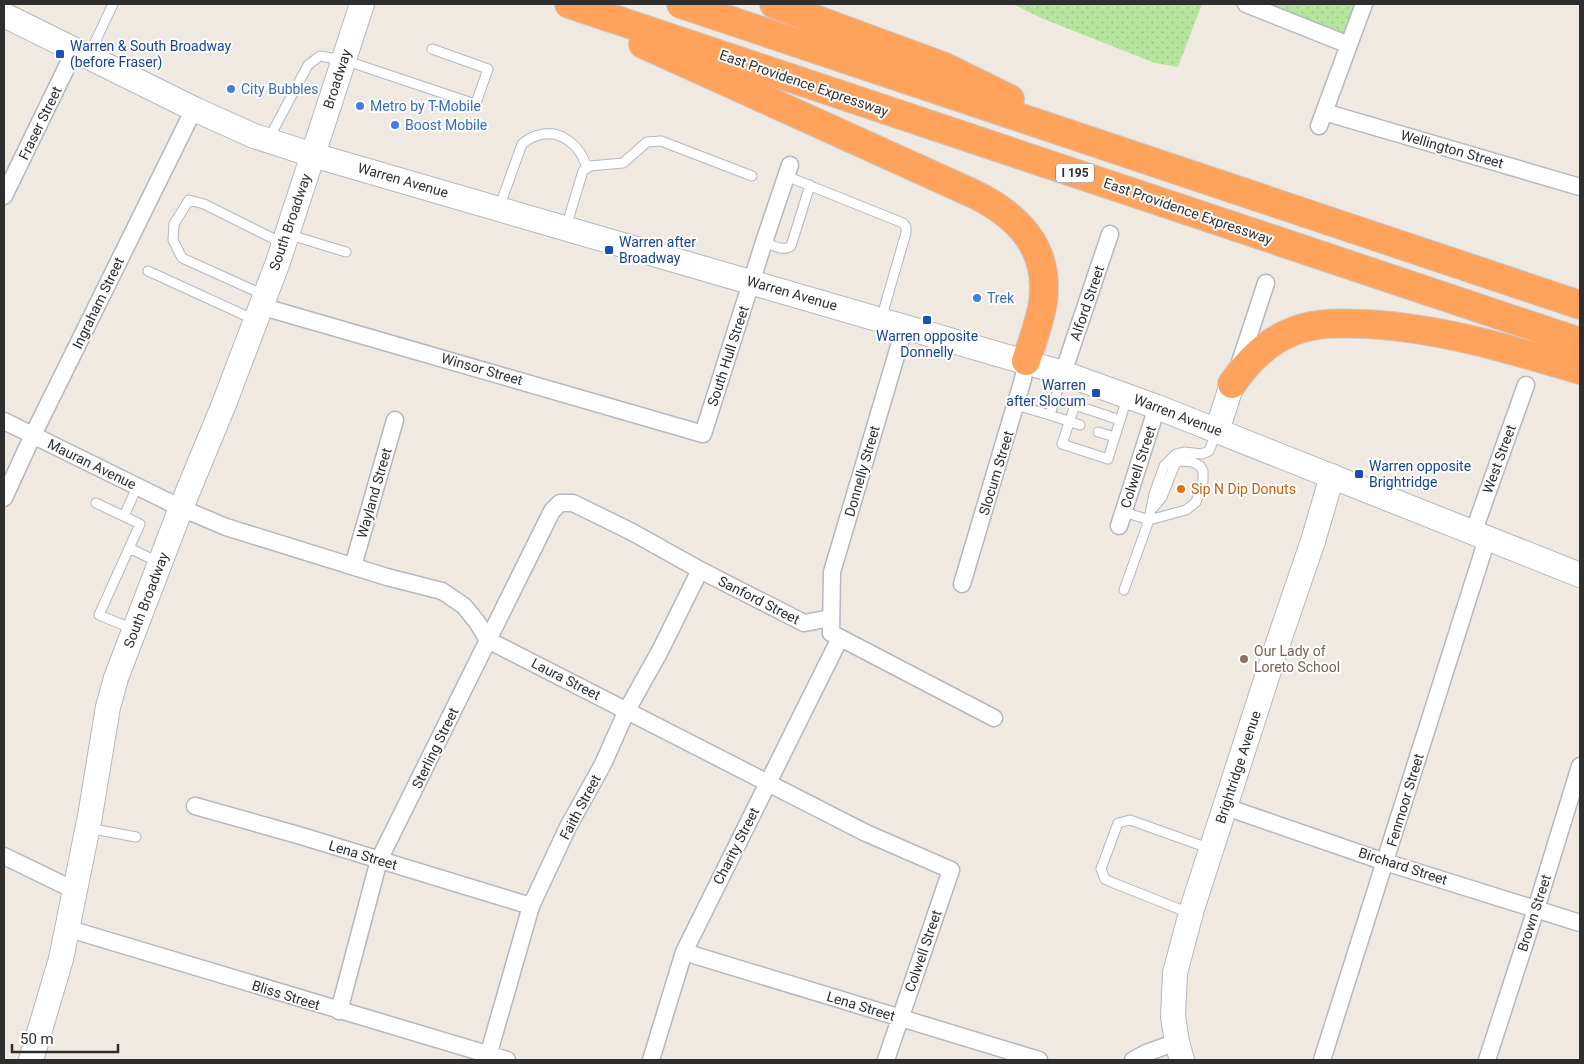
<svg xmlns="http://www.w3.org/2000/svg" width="1584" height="1064" viewBox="0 0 1584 1064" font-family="Roboto,sans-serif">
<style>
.park{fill:url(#park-dots)}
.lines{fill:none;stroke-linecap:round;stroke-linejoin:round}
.lane-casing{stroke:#b4b7c1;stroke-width:11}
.street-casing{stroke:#b4b7c1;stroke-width:19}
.secondary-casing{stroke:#b4b7c1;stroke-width:26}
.highway-casing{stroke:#c9c9c9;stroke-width:30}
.lane{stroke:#fff;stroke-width:9}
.street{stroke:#fff;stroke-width:16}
.secondary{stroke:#fff;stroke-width:24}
.highway{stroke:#ffa35c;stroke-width:28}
.transit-dot{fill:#1a4fb4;stroke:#fff;stroke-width:2}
.shop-dot{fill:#3f7fe0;stroke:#fff;stroke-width:2}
.food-dot{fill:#e8710a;stroke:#fff;stroke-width:2}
.education-dot{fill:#8d6e63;stroke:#fff;stroke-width:2}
.labels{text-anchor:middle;stroke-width:4;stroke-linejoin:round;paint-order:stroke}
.shield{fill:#fff;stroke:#6d6d6d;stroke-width:1}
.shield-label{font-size:12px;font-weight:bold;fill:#2e2e2e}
.transit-label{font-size:14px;fill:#164399;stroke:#fff;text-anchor:start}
.street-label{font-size:14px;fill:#2e2e2e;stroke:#fff}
.shop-label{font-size:14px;fill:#366cbe;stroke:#fff;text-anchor:start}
.food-label{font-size:14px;fill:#c56008;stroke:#fff;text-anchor:start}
.education-label{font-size:14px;fill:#785e54;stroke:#fff;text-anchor:start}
</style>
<defs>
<pattern id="park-dots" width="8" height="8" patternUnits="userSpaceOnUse" patternTransform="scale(1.25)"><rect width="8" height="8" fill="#b6e59e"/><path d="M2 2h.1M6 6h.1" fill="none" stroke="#9dc588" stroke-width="1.8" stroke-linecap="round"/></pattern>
</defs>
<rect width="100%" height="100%" fill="#efe9e1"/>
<path class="park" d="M 1013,4 L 1202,4 L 1178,67 L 1155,63 L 1041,18 Z
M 1242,4 L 1364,4 L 1348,46 Z"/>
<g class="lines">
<g class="lane-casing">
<path id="lane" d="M 88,57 L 113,4
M 268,140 L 308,65 L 320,56 L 344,60 L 472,103 L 476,103 L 488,69 L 432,49
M 786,176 L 903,223 L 906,227 L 906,233 L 881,319
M 499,208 L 522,144 C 526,141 531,137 536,136 C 560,127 581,146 587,168
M 566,227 L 583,171 L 590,166 L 623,163 L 647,142 L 661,141 L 752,176
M 287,234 L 346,252
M 764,242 C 772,245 783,252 791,246 L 810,185
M 148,271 L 255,320
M 264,295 L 182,258 L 173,240 L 174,224 L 189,200 L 204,204 L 284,244
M 1016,405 L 1050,415 L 1063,373
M 1050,415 L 1080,425
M 1120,420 L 1075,405 L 1062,444 L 1108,459 L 1127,398
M 1098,432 L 1115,437
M 96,503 L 140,524 L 99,615 L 133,629
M 1124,512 L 1149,520 L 1186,510 L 1196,502 L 1203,481 L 1203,471 L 1200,466 L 1193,462 L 1180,461 L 1175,464 L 1162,497 L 1153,508
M 124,516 L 137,487
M 129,548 L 160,563
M 1124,590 L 1149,520 L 1154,494 L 1164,466 L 1176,454 L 1184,452 L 1202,454 L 1209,451 L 1217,431
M 88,828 L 136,837
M 1189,913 L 1111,882 L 1105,879 L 1101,869 L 1118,823 L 1130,820 L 1211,849"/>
</g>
<g class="street-casing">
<path id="street" d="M 1246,4 L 1349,45
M 1324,112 L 1580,187
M 1319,126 L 1364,4
M 4,196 L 75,50
M 260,306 L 703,434 L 764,242 L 790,165
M 905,326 L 832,572 L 831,633 L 994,718
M 1238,368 L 1266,283
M 1063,373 L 1110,234
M 4,421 L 181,508 L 226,527 L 387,577 L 442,591 L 464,606 L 477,622 L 488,640 L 866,833 L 951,870 L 886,1060
M 4,498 L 33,435 L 194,109
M 1119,526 L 1157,407
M 1473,533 L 1526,385
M 353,566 L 395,420
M 962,584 L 1023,379 L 1026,361
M 195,806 L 298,835 L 531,906
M 1226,807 L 1385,862 L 1580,923
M 4,856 L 74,890
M 66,928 L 507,1060
M 684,952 L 1039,1060
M 339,1011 L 379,860 L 552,511 L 560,503 L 573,503 L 632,532 L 700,570 L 804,623 L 831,618
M 488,1056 L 531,906 L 568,827 L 603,764 L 627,710 L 660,651 L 700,570
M 651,1060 L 684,952 L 840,638
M 1133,1060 L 1146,1053 L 1177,1042
M 1322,1060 L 1487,539
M 1487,1060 L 1536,909 L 1580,766"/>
</g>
<g class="secondary-casing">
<path id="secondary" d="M 4,15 L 194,109 L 254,136 L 313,155 L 1063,373 L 1157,407 L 1580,575
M 1217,431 L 1232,384
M 31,1060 L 61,959 L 90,816 L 108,707 L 116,678 L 181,508 L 224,404 L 278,262 L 362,4
M 1182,1060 L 1177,1042 L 1173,1016 L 1175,973 L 1192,909 L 1276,649 L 1313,541 L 1332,476"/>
</g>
<g class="highway-casing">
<path id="highway" d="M 569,4 L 1580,342
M 681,4 L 1580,305
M 774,4 L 945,67 L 1010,99
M 643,44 L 974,194 C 1019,216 1050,249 1043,302 C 1040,322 1032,342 1026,361
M 1232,384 C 1248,361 1267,341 1294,331 C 1317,322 1342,323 1366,324 C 1440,328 1510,349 1580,370"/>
</g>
<use href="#lane" class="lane"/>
<use href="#street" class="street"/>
<use href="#secondary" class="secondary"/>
<use href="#highway" class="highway"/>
</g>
<g class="transit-dot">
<rect x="55" y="49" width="10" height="10" rx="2.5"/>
<rect x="604" y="245" width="10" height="10" rx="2.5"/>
<rect x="922" y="315" width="10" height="10" rx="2.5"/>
<rect x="1091" y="388" width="10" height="10" rx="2.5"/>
<rect x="1354" y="469" width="10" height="10" rx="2.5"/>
</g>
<g class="shop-dot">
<circle cx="231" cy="89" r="5"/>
<circle cx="360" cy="106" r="5"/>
<circle cx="395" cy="125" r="5"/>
<circle cx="977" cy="298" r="5"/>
</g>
<circle class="food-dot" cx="1181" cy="489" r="5"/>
<circle class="education-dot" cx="1244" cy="659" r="5"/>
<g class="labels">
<rect class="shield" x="1056" y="163.5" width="38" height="19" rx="4"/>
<g class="shield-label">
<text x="1075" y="177">I 195</text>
</g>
<g class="transit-label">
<text x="70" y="51">Warren &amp; South Broadway<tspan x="70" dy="16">(before Fraser)</tspan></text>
<text x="619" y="247">Warren after<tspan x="619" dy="16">Broadway</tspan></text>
<text x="927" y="341" text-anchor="middle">Warren opposite<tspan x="927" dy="16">Donnelly</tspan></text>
<text x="1086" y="390" text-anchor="end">Warren<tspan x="1086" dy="16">after Slocum</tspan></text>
<text x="1369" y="471">Warren opposite<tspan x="1369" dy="16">Brightridge</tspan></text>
</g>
<g class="street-label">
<text transform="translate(337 79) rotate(-72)" y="5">Broadway</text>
<text transform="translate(804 83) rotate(19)" y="5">East Providence Expressway</text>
<text transform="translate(40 123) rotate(-64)" y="5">Fraser Street</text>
<text transform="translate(1452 149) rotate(16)" y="5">Wellington Street</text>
<text transform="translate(403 180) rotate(16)" y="5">Warren Avenue</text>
<text transform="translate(1188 211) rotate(19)" y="5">East Providence Expressway</text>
<text transform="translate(290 222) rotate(-71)" y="5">South Broadway</text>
<text transform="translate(792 293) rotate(16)" y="5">Warren Avenue</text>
<text transform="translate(98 303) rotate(-64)" y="5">Ingraham Street</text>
<text transform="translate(1087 303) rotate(-71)" y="5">Alford Street</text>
<text transform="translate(728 356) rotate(-72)" y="5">South Hull Street</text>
<text transform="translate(482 369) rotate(16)" y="5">Winsor Street</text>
<text transform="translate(1178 415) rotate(21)" y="5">Warren Avenue</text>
<text transform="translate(1499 459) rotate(-70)" y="5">West Street</text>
<text transform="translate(92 464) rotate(26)" y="5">Mauran Avenue</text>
<text transform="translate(1138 467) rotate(-72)" y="5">Colwell Street</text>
<text transform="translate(862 471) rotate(-74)" y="5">Donnelly Street</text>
<text transform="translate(996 473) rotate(-73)" y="5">Slocum Street</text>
<text transform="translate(374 493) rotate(-74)" y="5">Wayland Street</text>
<text transform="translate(146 600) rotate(-69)" y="5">South Broadway</text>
<text transform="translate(759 600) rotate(27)" y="5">Sanford Street</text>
<text transform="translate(566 679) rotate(27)" y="5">Laura Street</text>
<text transform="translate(435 748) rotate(-64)" y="5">Sterling Street</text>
<text transform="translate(1238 767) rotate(-72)" y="5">Brightridge Avenue</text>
<text transform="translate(1405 800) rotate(-73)" y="5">Fenmoor Street</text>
<text transform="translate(580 807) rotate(-62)" y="5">Faith Street</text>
<text transform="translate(736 846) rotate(-63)" y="5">Charity Street</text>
<text transform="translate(363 855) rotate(17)" y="5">Lena Street</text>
<text transform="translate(1403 866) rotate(18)" y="5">Birchard Street</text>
<text transform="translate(1534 913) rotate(-72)" y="5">Brown Street</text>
<text transform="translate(923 951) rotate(-71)" y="5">Colwell Street</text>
<text transform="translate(286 995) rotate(17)" y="5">Bliss Street</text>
<text transform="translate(861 1006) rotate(17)" y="5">Lena Street</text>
</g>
<g class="shop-label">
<text x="241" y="94">City Bubbles</text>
<text x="370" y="111">Metro by T-Mobile</text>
<text x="405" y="130">Boost Mobile</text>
<text x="987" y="303">Trek</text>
</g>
<g class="food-label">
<text x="1191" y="494">Sip N Dip Donuts</text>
</g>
<g class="education-label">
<text x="1254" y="656">Our Lady of<tspan x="1254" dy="16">Loreto School</tspan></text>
</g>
</g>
<rect width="1584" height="1064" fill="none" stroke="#2e2e2e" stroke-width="10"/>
<path d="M12 1044v8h106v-8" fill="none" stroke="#2e2e2e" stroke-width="2.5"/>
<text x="20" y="1044" font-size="15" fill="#2e2e2e" stroke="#ffffff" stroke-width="4" paint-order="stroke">50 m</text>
</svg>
